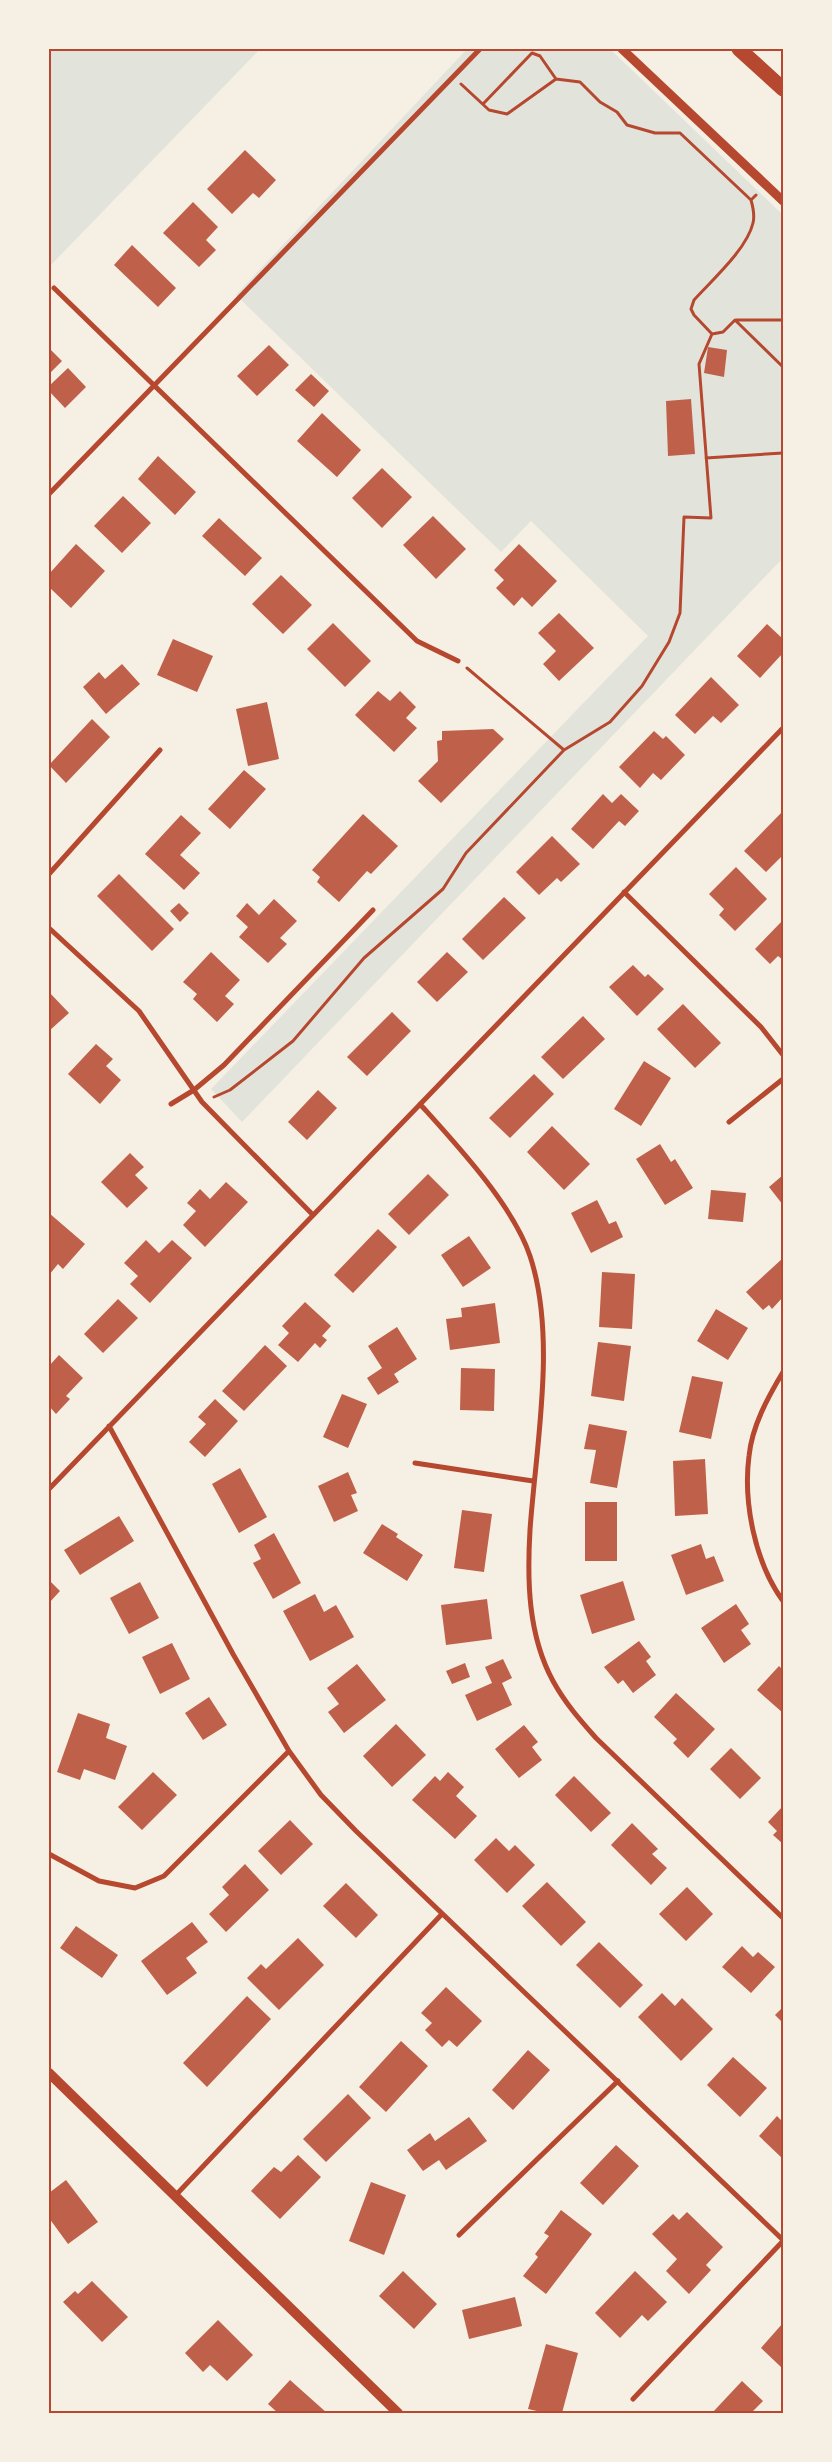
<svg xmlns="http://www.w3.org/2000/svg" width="832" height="2462" viewBox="0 0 832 2462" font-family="'Archivo Narrow',sans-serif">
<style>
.green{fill:#e2e4dc}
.building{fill:#bf614a}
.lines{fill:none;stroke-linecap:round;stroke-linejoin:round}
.path{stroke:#b5482f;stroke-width:3}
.minor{stroke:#b5482f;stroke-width:5}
.tertiary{stroke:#b5482f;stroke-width:9}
.secondary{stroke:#b5482f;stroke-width:10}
.motorway{stroke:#b5482f;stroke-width:15}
.neatline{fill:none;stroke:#b5482f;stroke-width:2}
</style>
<rect width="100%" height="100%" fill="#f6efe4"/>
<path class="green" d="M 49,49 L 260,49 L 49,267 Z
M 467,49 L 610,49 L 783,215 L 783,558 L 242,1122 L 211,1089 L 648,636 L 531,521 L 501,552 L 236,295 Z"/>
<path class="building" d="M 245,150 L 276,180 L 259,198 L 253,193 L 232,214 L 207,189 Z
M 193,202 L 218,227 L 206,240 L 216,250 L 199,267 L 163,233 Z
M 132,245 L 176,288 L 158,307 L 114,265 Z
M 269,345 L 289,365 L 257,396 L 237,376 Z
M 708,347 L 727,350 L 724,377 L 704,373 Z
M 49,348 L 62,361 L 49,374 Z
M 68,368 L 86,387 L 65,408 L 49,391 L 49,386 Z
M 311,374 L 329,391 L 314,407 L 295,390 Z
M 691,399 L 695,454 L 668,456 L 666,401 Z
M 322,413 L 361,450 L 337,477 L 297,441 Z
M 158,456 L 196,492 L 175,515 L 138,479 Z
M 382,468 L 412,497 L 382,528 L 352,498 Z
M 123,496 L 151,523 L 122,553 L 94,526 Z
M 433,516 L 466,549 L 436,579 L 403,545 Z
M 219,518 L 262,558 L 245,576 L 202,536 Z
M 76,544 L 105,571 L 71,608 L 49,587 L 49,574 Z
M 519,544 L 557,581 L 532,607 L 522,597 L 514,606 L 496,588 L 504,580 L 494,570 Z
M 281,575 L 312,605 L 283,634 L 252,604 Z
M 559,613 L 594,648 L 559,681 L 543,664 L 556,651 L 538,633 Z
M 333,623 L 371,661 L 345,687 L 307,649 Z
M 767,624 L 783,639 L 783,653 L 760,678 L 737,656 Z
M 173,639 L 213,656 L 197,692 L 157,675 Z
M 122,664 L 140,684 L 106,714 L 83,687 L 99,672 L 105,679 Z
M 711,677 L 739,705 L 721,723 L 713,716 L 695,734 L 675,715 Z
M 378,691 L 390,701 L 400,691 L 416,707 L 406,718 L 417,728 L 394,752 L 355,715 Z
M 267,702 L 279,759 L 248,766 L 236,709 Z
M 92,719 L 110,737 L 66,783 L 49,765 Z
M 493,729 L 504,739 L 441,803 L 418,781 L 438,761 L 437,741 L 442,740 L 442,731 Z
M 654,731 L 663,739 L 666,736 L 685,755 L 661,780 L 653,773 L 640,788 L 619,767 Z
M 244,770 L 266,789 L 230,829 L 208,809 Z
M 603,794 L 612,803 L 621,794 L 639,811 L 625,826 L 619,821 L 593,849 L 571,829 Z
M 783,811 L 783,855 L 766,872 L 744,851 Z
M 363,814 L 398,846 L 371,874 L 367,871 L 339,902 L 317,882 L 320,877 L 312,870 Z
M 181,815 L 201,833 L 180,855 L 200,873 L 184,890 L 145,854 Z
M 552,836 L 580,864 L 561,882 L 557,878 L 539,895 L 516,872 Z
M 736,867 L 767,899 L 735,931 L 719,915 L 724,909 L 709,894 Z
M 119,874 L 174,929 L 152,951 L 97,896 Z
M 504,897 L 526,918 L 483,960 L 462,939 Z
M 274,899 L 297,921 L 280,938 L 287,944 L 268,963 L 239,937 L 248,927 L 236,916 L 247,903 L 259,915 Z
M 179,903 L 189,913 L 180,922 L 170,911 Z
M 783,920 L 783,960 L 778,956 L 770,964 L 755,949 Z
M 211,952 L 240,980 L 225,996 L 234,1004 L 217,1022 L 193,999 L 197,994 L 183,982 Z
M 447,952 L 468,972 L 437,1002 L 417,982 Z
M 633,965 L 645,977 L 648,974 L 664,989 L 637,1016 L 609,987 Z
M 49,992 L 69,1013 L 49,1031 Z
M 683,1004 L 721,1043 L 695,1068 L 657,1029 Z
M 392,1012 L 411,1031 L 367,1076 L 347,1057 Z
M 583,1016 L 605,1039 L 563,1079 L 541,1057 Z
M 96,1044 L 113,1059 L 106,1066 L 121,1080 L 100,1104 L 68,1074 Z
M 644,1061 L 671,1078 L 641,1126 L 614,1109 Z
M 534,1074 L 554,1094 L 510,1138 L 489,1118 Z
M 318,1090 L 337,1108 L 307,1140 L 288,1122 Z
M 552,1126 L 590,1164 L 564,1190 L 527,1152 Z
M 660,1144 L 671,1162 L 675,1159 L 693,1188 L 665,1205 L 636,1159 Z
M 130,1153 L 144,1167 L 135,1175 L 148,1188 L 127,1208 L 101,1182 Z
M 428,1174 L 449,1195 L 409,1235 L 388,1214 Z
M 783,1175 L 783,1205 L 769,1187 Z
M 226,1182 L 248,1202 L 205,1247 L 183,1225 L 196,1211 L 187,1203 L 200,1189 L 210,1199 Z
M 711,1190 L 746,1193 L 743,1222 L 708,1219 Z
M 597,1200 L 609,1224 L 616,1221 L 623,1237 L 591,1253 L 571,1213 Z
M 49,1213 L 85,1244 L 63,1269 L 58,1264 L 49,1275 Z
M 378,1229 L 397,1247 L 353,1293 L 334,1275 Z
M 469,1236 L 491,1268 L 463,1287 L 441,1255 Z
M 146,1240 L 159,1253 L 172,1240 L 192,1258 L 150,1303 L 130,1284 L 138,1276 L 124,1263 Z
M 783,1258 L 783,1297 L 772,1309 L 769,1305 L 763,1310 L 746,1292 Z
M 602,1272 L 635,1274 L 632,1329 L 599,1327 Z
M 118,1299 L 138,1318 L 103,1353 L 84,1334 Z
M 305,1302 L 331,1326 L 322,1336 L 327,1340 L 320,1348 L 315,1343 L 298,1362 L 278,1345 L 289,1333 L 282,1326 Z
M 495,1303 L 500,1343 L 450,1350 L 446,1319 L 462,1317 L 461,1308 Z
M 716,1309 L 748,1328 L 728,1360 L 697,1341 Z
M 397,1327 L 417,1359 L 394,1374 L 399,1382 L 378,1395 L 367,1378 L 382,1368 L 368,1346 Z
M 598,1342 L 631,1346 L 624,1401 L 591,1396 Z
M 265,1345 L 287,1366 L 244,1411 L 222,1391 Z
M 59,1355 L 83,1378 L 66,1396 L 70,1399 L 56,1414 L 49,1406 L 49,1366 Z
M 461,1368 L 495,1369 L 494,1411 L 460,1410 Z
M 692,1376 L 723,1382 L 711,1439 L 679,1432 Z
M 342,1394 L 367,1404 L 348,1448 L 323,1437 Z
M 215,1399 L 238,1421 L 205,1457 L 189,1442 L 206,1424 L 198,1417 Z
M 589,1424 L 627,1431 L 617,1488 L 590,1483 L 596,1450 L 584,1449 Z
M 705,1459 L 708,1514 L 675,1516 L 673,1461 Z
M 240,1468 L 267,1517 L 239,1533 L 212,1484 Z
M 348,1472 L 357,1493 L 351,1495 L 358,1511 L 334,1522 L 318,1486 Z
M 585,1502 L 617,1502 L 617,1561 L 585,1561 Z
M 462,1510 L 492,1514 L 484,1572 L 454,1568 Z
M 119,1516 L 134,1541 L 80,1575 L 64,1550 Z
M 382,1524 L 398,1534 L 396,1537 L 423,1555 L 407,1581 L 363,1553 Z
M 274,1533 L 301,1583 L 273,1599 L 253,1563 L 261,1559 L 254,1545 Z
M 701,1544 L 706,1559 L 714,1556 L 724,1581 L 686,1595 L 671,1555 Z
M 49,1580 L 60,1591 L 49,1603 Z
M 623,1581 L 635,1620 L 592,1634 L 580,1595 Z
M 140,1582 L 159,1618 L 129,1634 L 110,1598 Z
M 315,1594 L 324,1612 L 336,1605 L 354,1637 L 310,1661 L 283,1611 Z
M 487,1599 L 492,1639 L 446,1645 L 441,1605 Z
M 736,1604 L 749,1624 L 741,1630 L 751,1644 L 724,1663 L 701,1628 Z
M 639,1641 L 651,1657 L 646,1661 L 656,1675 L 633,1693 L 623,1680 L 618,1684 L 604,1667 Z
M 172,1643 L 190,1679 L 160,1694 L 142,1657 Z
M 503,1659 L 512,1678 L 502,1683 L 512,1705 L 477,1721 L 465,1695 L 492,1683 L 485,1667 Z
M 465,1663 L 470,1677 L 452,1684 L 446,1671 Z
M 357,1664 L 386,1700 L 344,1733 L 328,1712 L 339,1704 L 327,1688 Z
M 779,1666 L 783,1670 L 783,1713 L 757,1690 Z
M 676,1693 L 715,1729 L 688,1758 L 673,1743 L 677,1739 L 654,1717 Z
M 209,1697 L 227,1725 L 203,1740 L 185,1713 Z
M 78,1713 L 110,1724 L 106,1738 L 127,1746 L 115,1780 L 84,1769 L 80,1780 L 57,1772 Z
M 396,1724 L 426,1755 L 392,1787 L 363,1756 Z
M 524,1725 L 538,1742 L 532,1747 L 542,1760 L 519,1778 L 495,1749 Z
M 731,1748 L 761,1778 L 740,1799 L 710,1769 Z
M 153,1772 L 177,1795 L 142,1830 L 118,1807 Z
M 448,1772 L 464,1787 L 456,1796 L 477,1816 L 455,1839 L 412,1800 L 435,1776 L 440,1781 Z
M 574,1776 L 611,1813 L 591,1832 L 555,1795 Z
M 783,1806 L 783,1844 L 773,1835 L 777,1831 L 768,1822 Z
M 290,1820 L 313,1844 L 281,1875 L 258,1851 Z
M 632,1823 L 658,1849 L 652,1854 L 667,1868 L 651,1885 L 611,1845 Z
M 496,1838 L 509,1851 L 515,1845 L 535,1865 L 507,1893 L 474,1860 Z
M 245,1864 L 269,1890 L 226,1932 L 209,1914 L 229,1895 L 222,1887 Z
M 547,1882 L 586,1922 L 561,1946 L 522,1906 Z
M 346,1883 L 378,1915 L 356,1938 L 323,1906 Z
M 687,1887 L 713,1914 L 686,1941 L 659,1914 Z
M 192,1922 L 208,1942 L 186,1958 L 197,1973 L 167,1995 L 141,1961 Z
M 76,1926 L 118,1955 L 102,1978 L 60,1948 Z
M 298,1938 L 324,1965 L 279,2010 L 247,1978 L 261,1964 L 266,1969 Z
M 599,1942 L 643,1985 L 620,2008 L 576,1965 Z
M 742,1946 L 753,1957 L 758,1952 L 775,1967 L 751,1993 L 722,1967 Z
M 446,1987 L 482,2021 L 457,2047 L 449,2040 L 442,2047 L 425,2030 L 432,2023 L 421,2013 Z
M 662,1993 L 675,2006 L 682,1998 L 713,2029 L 681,2061 L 638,2017 Z
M 247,1996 L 271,2019 L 207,2087 L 183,2063 Z
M 783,2007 L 783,2023 L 775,2015 Z
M 401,2041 L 428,2066 L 386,2112 L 359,2087 Z
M 528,2050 L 550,2070 L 513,2110 L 492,2090 Z
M 733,2057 L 767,2088 L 740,2117 L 707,2085 Z
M 348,2094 L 371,2118 L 326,2162 L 303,2139 Z
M 777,2116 L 783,2122 L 783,2159 L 759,2136 Z
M 469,2117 L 487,2141 L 446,2170 L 439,2160 L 423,2171 L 407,2150 L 430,2133 L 435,2141 Z
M 616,2145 L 639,2166 L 603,2205 L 580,2183 Z
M 298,2155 L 321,2177 L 280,2219 L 251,2191 L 274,2167 L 281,2172 Z
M 66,2180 L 98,2222 L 68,2244 L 49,2218 L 49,2193 Z
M 371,2182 L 406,2195 L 384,2255 L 349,2241 Z
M 561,2210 L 592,2234 L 546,2294 L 523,2276 L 538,2257 L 535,2254 L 549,2236 L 544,2233 Z
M 687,2212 L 723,2247 L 706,2265 L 711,2270 L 689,2294 L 666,2271 L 677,2259 L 652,2234 L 673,2214 L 679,2220 Z
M 403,2271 L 437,2304 L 414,2329 L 379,2296 Z
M 635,2271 L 667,2302 L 648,2321 L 642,2315 L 620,2338 L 595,2313 Z
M 92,2281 L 128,2317 L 102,2342 L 63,2302 L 75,2291 L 78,2294 Z
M 515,2297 L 522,2326 L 469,2339 L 462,2310 Z
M 218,2320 L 253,2355 L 227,2381 L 210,2365 L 203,2372 L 185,2353 Z
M 783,2323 L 783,2365 L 781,2367 L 761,2348 Z
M 546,2344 L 578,2353 L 562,2413 L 546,2413 L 528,2409 Z
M 290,2380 L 327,2413 L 278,2413 L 268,2404 Z
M 742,2381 L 763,2401 L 751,2413 L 712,2413 Z"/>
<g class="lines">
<path class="path" d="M 461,84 L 489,110 L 507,114 L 556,79 L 580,82 L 600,102 L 617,112 L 627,125 L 655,133 L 680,133 L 751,200
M 483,104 L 532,53 L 540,56 L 556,79
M 736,320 L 782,320
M 712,334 L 723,332 L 735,320 L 783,367
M 706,458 L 783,453
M 467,668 L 564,750
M 214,1097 L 230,1090 L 293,1041 L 364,958 L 443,889 L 466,853 L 564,750 L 610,722 L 642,686 L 669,642 L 680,613 L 684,517 L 711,518 L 699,364 L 712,334 L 694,315 L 691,309 L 694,300 C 712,280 747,249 753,223 C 755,215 753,207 751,200 L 756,195"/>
<path class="minor" d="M 54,288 L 417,641 L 458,661
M 49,494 L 480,49
M 49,874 L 160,750
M 624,892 L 761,1027 L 783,1055
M 49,928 L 139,1011 L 202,1102 L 313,1215
M 171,1104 L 194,1090 L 224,1065 L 373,910
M 420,1104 C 456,1144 513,1205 530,1256 C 557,1337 536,1445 530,1530 C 527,1581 528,1635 553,1681 C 565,1703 580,1720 596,1738 L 783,1918
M 729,1122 L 783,1079
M 783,1372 C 768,1397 752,1426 749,1456 C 743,1502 755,1563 783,1601
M 109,1426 L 233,1654 L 289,1751 L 321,1795 L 356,1831 L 783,2240
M 415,1463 L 533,1481
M 49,1489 L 783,728
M 49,1854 L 99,1881 L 135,1888 L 164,1876 L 289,1751
M 175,2196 L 442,1914
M 459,2235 L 618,2081
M 633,2399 L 783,2241"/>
<path class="tertiary" d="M 622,49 L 783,201"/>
<path class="secondary" d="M 49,2073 L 398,2413"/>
<path class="motorway" d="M 739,49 L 783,89"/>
</g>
<rect width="832" height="2462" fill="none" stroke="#f6efe4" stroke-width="100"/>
<rect x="50" y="50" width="732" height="2362" class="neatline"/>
</svg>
